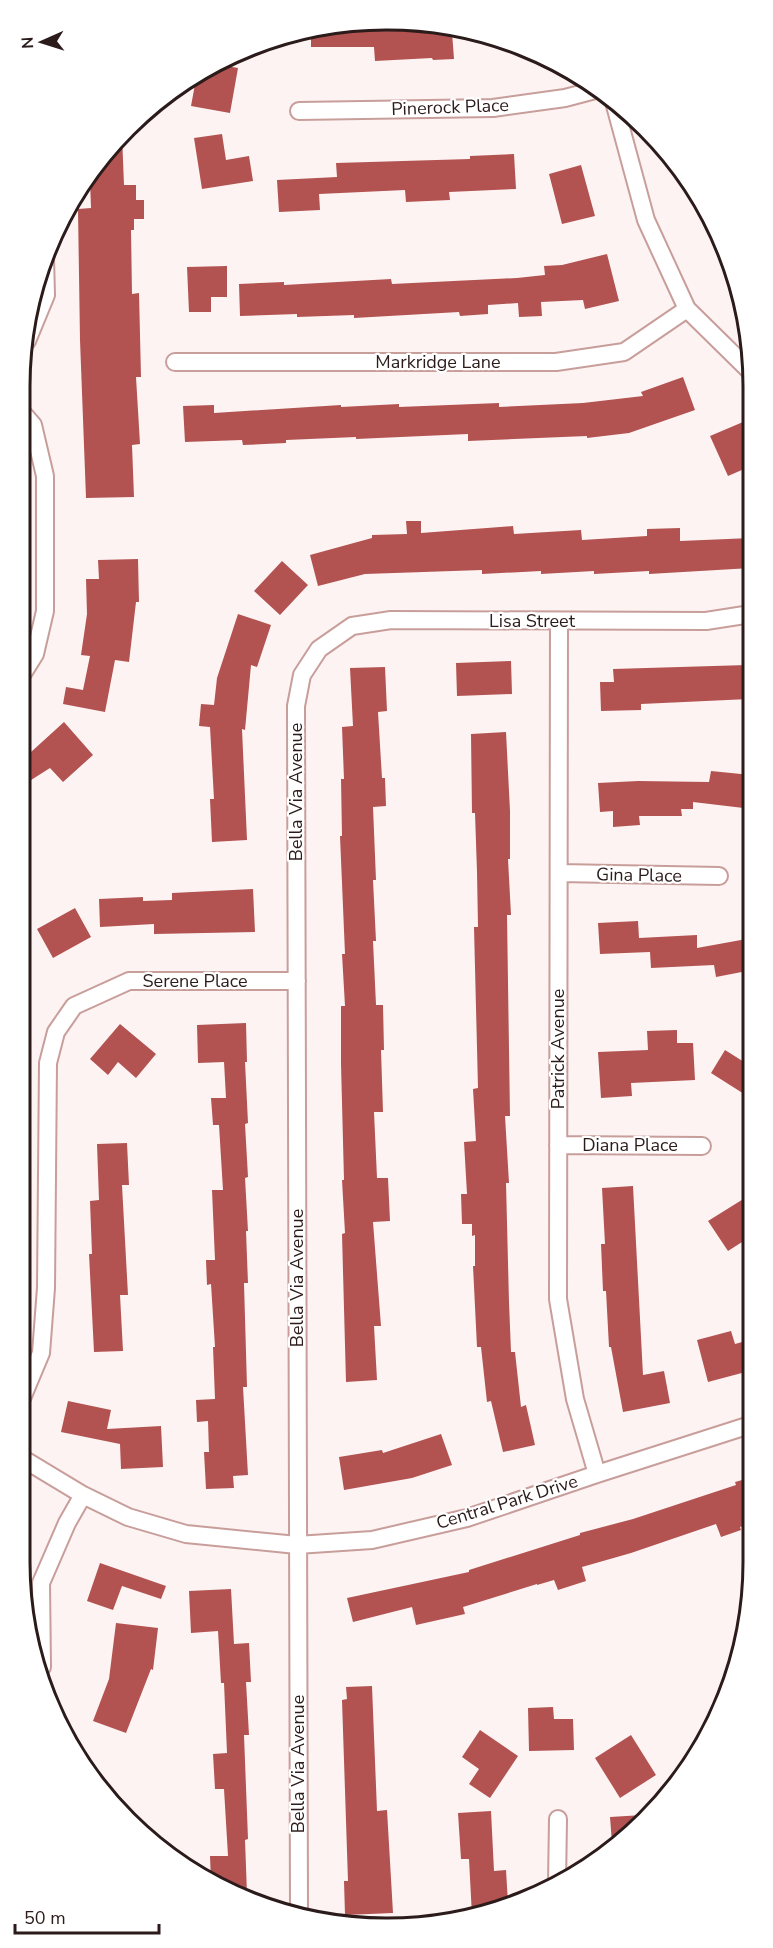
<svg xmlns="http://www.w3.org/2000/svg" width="773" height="1948" viewBox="0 0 773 1948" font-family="'Nunito Sans',sans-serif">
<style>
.building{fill:#b25351}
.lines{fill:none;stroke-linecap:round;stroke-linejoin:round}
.minor-casing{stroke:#c89e9b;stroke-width:20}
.minor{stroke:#fff;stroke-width:16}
.labels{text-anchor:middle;stroke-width:4.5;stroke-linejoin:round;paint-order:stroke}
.street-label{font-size:18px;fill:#2b1b1a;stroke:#fff}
.rim{fill:none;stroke:#2b1b1a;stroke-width:3}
</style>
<rect width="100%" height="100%" fill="#fdf3f3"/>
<path class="building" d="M 356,22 L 356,28 L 400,25 L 452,32 L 454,59 L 433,60 L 432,58 L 375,61 L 374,47 L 311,47 L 311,34 Z
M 215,64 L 238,68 L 230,113 L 191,106 L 196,79 Z
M 222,134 L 226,160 L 249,156 L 253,181 L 202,189 L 194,138 Z
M 122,135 L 124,185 L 136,185 L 136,200 L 144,200 L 144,219 L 134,219 L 134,230 L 131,230 L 132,294 L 139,293 L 141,377 L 136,377 L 140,444 L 132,445 L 134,497 L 86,498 L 80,340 L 78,209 L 91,208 L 90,180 L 110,145 Z
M 514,154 L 516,189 L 449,192 L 450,200 L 406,202 L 405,190 L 319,194 L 320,210 L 279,212 L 277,180 L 337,177 L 336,163 L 470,159 L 470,156 Z
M 581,165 L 595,216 L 562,224 L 549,174 Z
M 607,254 L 619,301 L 585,309 L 583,300 L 541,302 L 542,316 L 519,317 L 518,303 L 488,305 L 488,314 L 460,316 L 459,312 L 354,318 L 354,315 L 297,317 L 297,314 L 240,316 L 239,284 L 284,282 L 284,285 L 391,279 L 392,284 L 517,278 L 545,275 L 544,266 L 562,265 Z
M 227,266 L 227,297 L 211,297 L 211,312 L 189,312 L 187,267 Z
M 683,377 L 695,410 L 629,433 L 587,438 L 587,436 L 468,441 L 468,434 L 356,439 L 356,437 L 286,440 L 286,443 L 243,445 L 242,440 L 185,442 L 183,406 L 214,405 L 214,413 L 341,405 L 341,407 L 399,404 L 399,407 L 499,403 L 499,407 L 583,403 L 643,396 L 641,392 Z
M 743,422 L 751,441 L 751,466 L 728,476 L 710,436 Z
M 406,521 L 421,521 L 421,533 L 513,526 L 514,534 L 581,530 L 582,540 L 647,536 L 647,529 L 680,528 L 680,541 L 751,538 L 751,568 L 649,574 L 649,571 L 594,574 L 594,571 L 541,574 L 541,571 L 482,574 L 482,570 L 365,574 L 318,586 L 310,555 L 372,538 L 372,535 L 407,534 Z
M 138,559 L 139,602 L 136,602 L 129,662 L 115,660 L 105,712 L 63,704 L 66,687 L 83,690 L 90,656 L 81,655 L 87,614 L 86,579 L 99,579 L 98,560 Z
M 282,561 L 308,585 L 280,615 L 254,591 Z
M 238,614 L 271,625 L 257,667 L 251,665 L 245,730 L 242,729 L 247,840 L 212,842 L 210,799 L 214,799 L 210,727 L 199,726 L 201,704 L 214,705 L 217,678 Z
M 511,661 L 512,694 L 457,696 L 456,663 Z
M 747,665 L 749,699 L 641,704 L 641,710 L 601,711 L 600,682 L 614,682 L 613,669 Z
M 385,667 L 387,711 L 378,712 L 382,778 L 385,778 L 386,806 L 373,807 L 376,880 L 373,880 L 376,941 L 373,941 L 376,1005 L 383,1005 L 384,1050 L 381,1050 L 383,1112 L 374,1112 L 377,1178 L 388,1178 L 390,1221 L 373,1222 L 381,1326 L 374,1326 L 377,1380 L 346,1382 L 342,1234 L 345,1233 L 342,1180 L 344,1180 L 341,1064 L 341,1006 L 345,1006 L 342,954 L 345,954 L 340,836 L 342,836 L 341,779 L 344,779 L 342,727 L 353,726 L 350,668 Z
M 64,722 L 93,755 L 63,782 L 50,768 L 20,787 L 20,762 Z
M 506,732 L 510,811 L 510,859 L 508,859 L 511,915 L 507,915 L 510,1116 L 505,1116 L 509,1183 L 506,1183 L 509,1302 L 511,1352 L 515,1352 L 521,1407 L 526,1405 L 535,1445 L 503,1452 L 491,1401 L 487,1402 L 481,1347 L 477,1347 L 473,1266 L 475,1266 L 475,1235 L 472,1236 L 472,1224 L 462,1224 L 461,1194 L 467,1194 L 464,1142 L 476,1141 L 473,1089 L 478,1088 L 474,927 L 478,927 L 477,872 L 475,813 L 472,813 L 471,734 Z
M 711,771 L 751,775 L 752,809 L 693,802 L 693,809 L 681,809 L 682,816 L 639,816 L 640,825 L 613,827 L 613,811 L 600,812 L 598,783 L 638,781 L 709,782 Z
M 253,889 L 255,932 L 154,934 L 154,924 L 100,927 L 99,899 L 143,897 L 143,901 L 172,900 L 172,893 Z
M 75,908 L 91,937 L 53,958 L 37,929 Z
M 638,921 L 639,938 L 697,935 L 697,948 L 752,938 L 752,970 L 716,977 L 714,965 L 651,968 L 650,952 L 600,954 L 598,923 Z
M 246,1023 L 247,1062 L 245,1062 L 248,1123 L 245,1124 L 248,1177 L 245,1178 L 248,1231 L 246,1231 L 248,1283 L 244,1283 L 247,1387 L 243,1387 L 248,1475 L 233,1476 L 234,1488 L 206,1489 L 204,1452 L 209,1452 L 208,1421 L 197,1422 L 196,1400 L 215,1399 L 213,1347 L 215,1347 L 211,1284 L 207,1285 L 206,1260 L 215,1260 L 212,1190 L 223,1190 L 219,1125 L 213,1125 L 211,1098 L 226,1098 L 224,1062 L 198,1063 L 197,1025 Z
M 120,1024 L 156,1054 L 136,1078 L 118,1062 L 108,1075 L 90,1059 Z
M 677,1030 L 677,1043 L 693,1043 L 695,1080 L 631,1083 L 632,1096 L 601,1098 L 598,1052 L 648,1050 L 647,1031 Z
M 725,1050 L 752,1067 L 752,1099 L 711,1073 Z
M 127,1143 L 129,1185 L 122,1185 L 128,1295 L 120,1295 L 123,1351 L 94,1352 L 89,1254 L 92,1254 L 90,1201 L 99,1200 L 97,1144 Z
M 633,1186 L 643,1375 L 664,1371 L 670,1403 L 623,1412 L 611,1347 L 609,1347 L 606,1291 L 603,1291 L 601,1244 L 605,1244 L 602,1188 Z
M 753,1193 L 753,1235 L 728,1251 L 708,1221 Z
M 731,1331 L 735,1344 L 753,1339 L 753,1370 L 708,1382 L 697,1340 Z
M 68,1401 L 111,1410 L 107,1429 L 161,1426 L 163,1467 L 121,1469 L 120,1444 L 61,1432 Z
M 441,1434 L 452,1465 L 412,1478 L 344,1490 L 339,1457 L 382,1450 L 383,1453 Z
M 753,1477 L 753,1523 L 740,1527 L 741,1530 L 721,1537 L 716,1524 L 631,1553 L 582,1567 L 586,1581 L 558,1590 L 554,1580 L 537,1585 L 537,1584 L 463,1607 L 465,1614 L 416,1625 L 412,1607 L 353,1622 L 347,1598 L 469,1572 L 469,1570 L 580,1535 L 580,1533 L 633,1519 L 736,1485 L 735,1482 Z
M 100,1563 L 166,1586 L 161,1599 L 122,1586 L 113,1610 L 87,1601 Z
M 231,1589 L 234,1644 L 249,1643 L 251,1682 L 246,1682 L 249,1735 L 244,1735 L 248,1839 L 245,1840 L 247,1894 L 211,1882 L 210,1856 L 228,1856 L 224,1789 L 215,1789 L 213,1754 L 227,1753 L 224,1683 L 221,1683 L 218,1631 L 191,1633 L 189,1591 Z
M 116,1623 L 158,1628 L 153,1670 L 151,1669 L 126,1733 L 93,1721 L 109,1679 Z
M 372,1686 L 377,1811 L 387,1810 L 393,1913 L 345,1915 L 344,1881 L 348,1881 L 342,1700 L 347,1699 L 346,1687 Z
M 553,1707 L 554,1719 L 573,1719 L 574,1750 L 529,1751 L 528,1708 Z
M 480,1730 L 518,1756 L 490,1798 L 469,1784 L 479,1769 L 462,1757 Z
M 631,1735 L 656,1775 L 620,1798 L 595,1758 Z
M 491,1811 L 494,1871 L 506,1870 L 508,1903 L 472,1916 L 469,1859 L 461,1859 L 458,1813 Z
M 643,1815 L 612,1843 L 610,1817 Z"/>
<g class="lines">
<g class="minor-casing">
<path id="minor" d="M 614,102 L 646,220 L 687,309 L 750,371
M 299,111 L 493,108 L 565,98 L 599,89
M 27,341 L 46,295 L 45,258
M 175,362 L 556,362 L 624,352 L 687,309
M 20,410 L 33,425 L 45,476 L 45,611 L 35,654 L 20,678
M 559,621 L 558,1299 L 575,1399 L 597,1474
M 560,873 L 719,876
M 558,1145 L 702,1146
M 20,1403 L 41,1353 L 46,1288 L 48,1063 L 56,1032 L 74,1006 L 129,981 L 297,981
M 20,1457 L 83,1495 L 128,1517 L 186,1534 L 297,1545 L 372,1540 L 467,1518 L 597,1474 L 753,1424
M 42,1667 L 41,1583 L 67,1523 L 83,1495
M 557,1884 L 558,1819
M 299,1912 L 296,706 L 302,675 L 319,649 L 352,626 L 391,620 L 706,621 L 751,614"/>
</g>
<use href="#minor" class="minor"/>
</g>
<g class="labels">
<g class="street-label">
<text transform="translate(450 107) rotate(-2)" y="6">Pinerock Place</text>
<text x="438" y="368">Markridge Lane</text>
<text x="532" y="627">Lisa Street</text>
<text transform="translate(296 792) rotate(-90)" y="6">Bella Via Avenue</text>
<text transform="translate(639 875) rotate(1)" y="6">Gina Place</text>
<text x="195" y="987">Serene Place</text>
<text transform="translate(558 1049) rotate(-90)" y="6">Patrick Avenue</text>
<text x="630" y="1151">Diana Place</text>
<text transform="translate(297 1278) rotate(-90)" y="6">Bella Via Avenue</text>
<text transform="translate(507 1502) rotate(-17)" y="6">Central Park Drive</text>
<text transform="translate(298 1764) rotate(-90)" y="6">Bella Via Avenue</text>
</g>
</g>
<path d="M0 0H773V1948H0ZM386 30H387A356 356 0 0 1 743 386V1562A356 356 0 0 1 387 1918H386A356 356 0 0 1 30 1562V386A356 356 0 0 1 386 30Z" fill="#fff" fill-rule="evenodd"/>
<path class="rim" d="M386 30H387A356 356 0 0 1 743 386V1562A356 356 0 0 1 387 1918H386A356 356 0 0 1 30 1562V386A356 356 0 0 1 386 30Z"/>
<g transform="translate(42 42) rotate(267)" stroke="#ffffff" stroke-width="4.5" paint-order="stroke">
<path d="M0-4.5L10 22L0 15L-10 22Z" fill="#2b1b1a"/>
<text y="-9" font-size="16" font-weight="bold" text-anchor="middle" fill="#2b1b1a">N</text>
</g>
<path d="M15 1924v9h144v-9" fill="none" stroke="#2b1b1a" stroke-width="3"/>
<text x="24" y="1924" font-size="18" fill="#2b1b1a" stroke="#ffffff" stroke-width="4.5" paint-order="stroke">50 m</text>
</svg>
